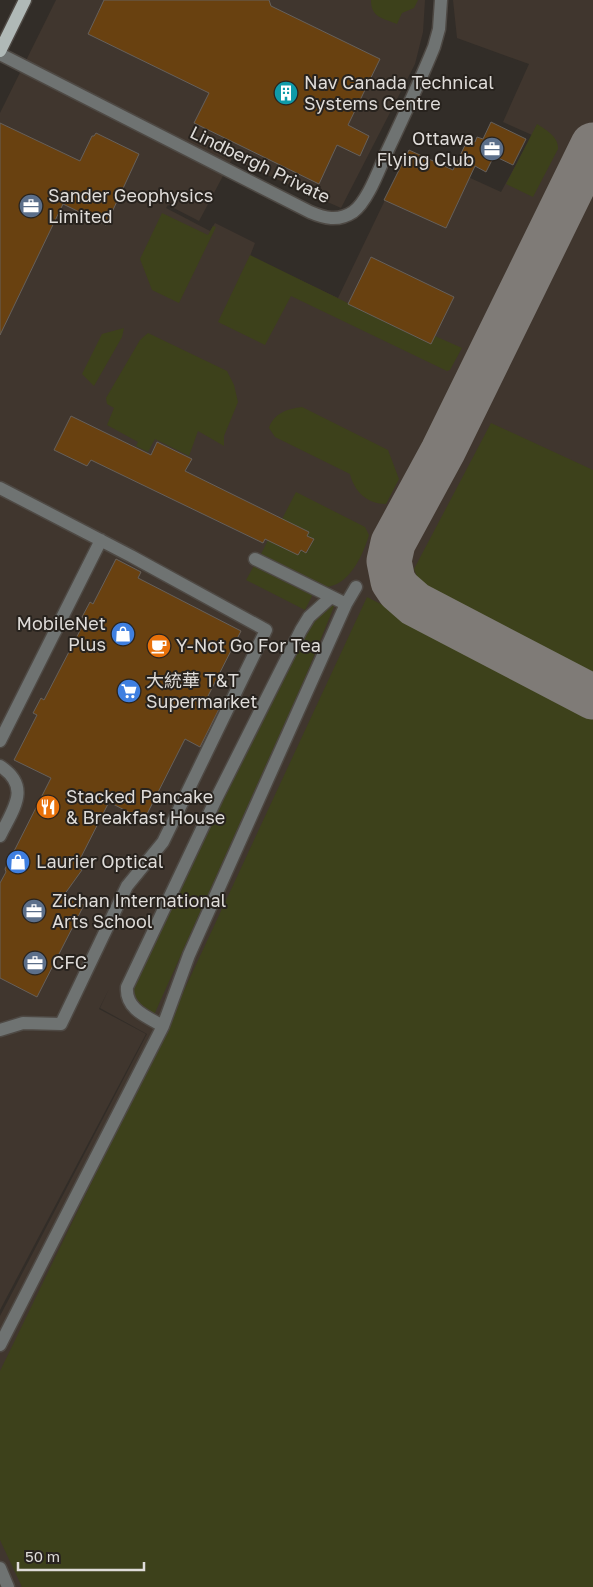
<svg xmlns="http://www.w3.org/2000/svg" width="593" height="1587" viewBox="0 0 593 1587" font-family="'Golos Text','Noto Sans SC',sans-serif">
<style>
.built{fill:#40362e}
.green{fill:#3d411b}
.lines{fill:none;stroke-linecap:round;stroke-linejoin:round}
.taxiway{stroke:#7f7b77;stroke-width:45}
.building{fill:#694110;stroke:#66605b}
.minor-casing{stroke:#4e4944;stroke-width:15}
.major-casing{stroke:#4e4944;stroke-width:15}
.minor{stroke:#6f7372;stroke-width:12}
.major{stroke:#b0b9b7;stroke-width:12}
.labels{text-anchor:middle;stroke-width:4;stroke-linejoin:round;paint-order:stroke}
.poi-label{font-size:18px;fill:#dfdcd9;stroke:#28231e;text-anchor:start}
.street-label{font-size:18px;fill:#dfdcd9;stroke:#28231e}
</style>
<rect width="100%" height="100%" fill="#322d28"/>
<path class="built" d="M 56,0 L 425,0 L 423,32 L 415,64 L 341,208 L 232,159 L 199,221 L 168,205 L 166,208 L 210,231 L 215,223 L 255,243 L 250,256 L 338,298 L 409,150 L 501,192 L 532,135 L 503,122 L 529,64 L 457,38 L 453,0 L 593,0 L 593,1587 L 0,1587 L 0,1316 L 147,1034 L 100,1008 L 109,989 L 99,1009 L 146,1034 L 0,1310 L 0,113 Z"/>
<path class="green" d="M 371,0 L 418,0 L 414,8 L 402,13 L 397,24 C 383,18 371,18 371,0 Z
M 537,124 C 546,130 559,137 558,149 L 533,197 L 506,184 Z
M 162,213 L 208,235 L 213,226 L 216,227 L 179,303 L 152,290 L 140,259 Z
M 250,255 L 431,344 L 435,336 L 462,348 L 450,370 L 447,371 L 291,296 L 265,345 L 218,322 Z
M 124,328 L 122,337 L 94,386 L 82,374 L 102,334 Z
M 148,333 L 227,371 L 234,385 L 238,402 L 224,436 L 224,446 L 198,431 L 189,456 L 155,439 L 148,452 L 136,446 L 138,442 L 107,425 L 114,408 L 107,404 L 106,398 L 140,340 Z
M 302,407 L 388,450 L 399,479 L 386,504 C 367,504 354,491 350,474 L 275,437 L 269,428 C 274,413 287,409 302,407 Z
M 491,423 L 593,470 L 593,682 L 424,594 L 414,569 Z
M 296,492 L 365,527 L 369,535 C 363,555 349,587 324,587 L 261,554 L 268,540 L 307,553 L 314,539 L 307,536 L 309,532 L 282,519 Z
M 255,564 L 313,594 L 305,610 L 246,580 Z
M 367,597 L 593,712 L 593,1587 L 22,1587 L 0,1540 L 0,1371 L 167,1027 Z
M 335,604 L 305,678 L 154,1015 C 141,1007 132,1001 132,984 L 302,634 L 322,611 Z"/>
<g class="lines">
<path class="taxiway" d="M 593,145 L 443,451 L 393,543 L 389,561 L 393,581 L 399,590 L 415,604 L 593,697"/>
</g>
<path class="building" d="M 104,0 L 269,0 L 271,6 L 380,59 L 348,125 L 369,136 L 360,156 L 337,145 L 319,184 L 194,123 L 209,93 L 88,34 Z
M 491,122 L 526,139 L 513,165 L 494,156 L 486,172 L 475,166 L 446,228 L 384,200 L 409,150 L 453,170 L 468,139 L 475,142 L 477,137 L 483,139 Z
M 0,123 L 80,161 L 92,136 L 94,136 L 96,133 L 139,154 L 106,225 L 63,204 L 0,335 Z
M 371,257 L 454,297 L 431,344 L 348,304 Z
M 71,416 L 151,455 L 157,442 L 192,459 L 185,471 L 309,532 L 307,536 L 314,539 L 306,553 L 301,550 L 298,555 L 265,539 L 263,543 L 91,460 L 87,466 L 54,450 Z
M 116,559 L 141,572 L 138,578 L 241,631 L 208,696 L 222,703 L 200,747 L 185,739 L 144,820 L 109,802 L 76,867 L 82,870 L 64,895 L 84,905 L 37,997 L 0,978 L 0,883 L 6,872 L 5,869 L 51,778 L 14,760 L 37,715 L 33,713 L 41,698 L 44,700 L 86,619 L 82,617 L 90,602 L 93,604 Z"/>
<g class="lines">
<g class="minor-casing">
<path id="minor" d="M 0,54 L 310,212 C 324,218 338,222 353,212 C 367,202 378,172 385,156 C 402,120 419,84 434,47 L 439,29 L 441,0
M 0,488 L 131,556 L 266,630 L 163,842 L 127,886 L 61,1024 L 23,1023 L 0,1030
M 346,604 L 356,587
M 0,741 L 101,540
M 0,766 C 32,787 13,809 0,836
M 163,1026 C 147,1017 125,1009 127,987 L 217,797 L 301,630 L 309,617 L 331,597
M 0,1345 L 163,1026 L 189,955 L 346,604 L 255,559
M 0,1568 L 8,1587"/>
</g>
<g class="major-casing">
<path id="major" d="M 0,51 L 25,0"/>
</g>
<use href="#minor" class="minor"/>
<use href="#major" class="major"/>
</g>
<defs>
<g id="building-disc" transform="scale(1.25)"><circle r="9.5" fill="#0f9aa8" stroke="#28231e"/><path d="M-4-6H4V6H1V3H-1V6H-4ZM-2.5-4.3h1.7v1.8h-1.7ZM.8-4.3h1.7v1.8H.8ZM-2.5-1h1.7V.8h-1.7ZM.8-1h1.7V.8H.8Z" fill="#fff"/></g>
<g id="office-disc" transform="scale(1.25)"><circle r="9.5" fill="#5c6f8a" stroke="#28231e"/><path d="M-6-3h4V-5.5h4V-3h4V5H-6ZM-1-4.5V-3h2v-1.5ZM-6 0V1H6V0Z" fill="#fff"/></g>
<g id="shop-disc" transform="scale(1.25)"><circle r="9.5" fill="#3f7fe0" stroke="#28231e"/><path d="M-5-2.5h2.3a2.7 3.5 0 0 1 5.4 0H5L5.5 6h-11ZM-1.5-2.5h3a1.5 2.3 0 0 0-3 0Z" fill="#fff"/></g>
<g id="cafe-disc" transform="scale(1.25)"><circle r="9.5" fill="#e8710a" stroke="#28231e"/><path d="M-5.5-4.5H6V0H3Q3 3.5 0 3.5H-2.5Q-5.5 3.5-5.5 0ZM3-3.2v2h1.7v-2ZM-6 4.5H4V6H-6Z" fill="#fff"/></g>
<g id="supermarket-disc" transform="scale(1.25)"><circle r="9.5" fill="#3f7fe0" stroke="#28231e"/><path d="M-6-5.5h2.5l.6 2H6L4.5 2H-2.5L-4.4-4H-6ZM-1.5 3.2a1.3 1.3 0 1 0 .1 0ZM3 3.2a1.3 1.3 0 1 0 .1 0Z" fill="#fff"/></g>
<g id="restaurant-disc" transform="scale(1.25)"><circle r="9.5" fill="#e8710a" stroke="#28231e"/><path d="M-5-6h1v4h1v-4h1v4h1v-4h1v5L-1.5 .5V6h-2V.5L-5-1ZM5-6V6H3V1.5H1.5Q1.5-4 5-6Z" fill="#fff"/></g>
</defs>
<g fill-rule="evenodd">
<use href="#building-disc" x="286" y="93"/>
<use href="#office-disc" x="492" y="149"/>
<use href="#office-disc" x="31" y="206"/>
<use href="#shop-disc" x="123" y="634"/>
<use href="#cafe-disc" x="159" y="646"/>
<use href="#supermarket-disc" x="129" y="691"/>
<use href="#restaurant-disc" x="48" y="807"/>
<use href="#shop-disc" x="18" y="862"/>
<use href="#office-disc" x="34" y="911"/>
<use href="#office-disc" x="35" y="963"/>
</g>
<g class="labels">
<g class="poi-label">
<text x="304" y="89">Nav Canada Technical<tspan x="304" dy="21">Systems Centre</tspan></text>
<text x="474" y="145" text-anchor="end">Ottawa<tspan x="474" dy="21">Flying Club</tspan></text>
<text x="48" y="202">Sander Geophysics<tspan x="48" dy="21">Limited</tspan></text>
<text x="106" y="630" text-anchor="end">MobileNet<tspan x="106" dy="21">Plus</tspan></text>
<text x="176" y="652">Y-Not Go For Tea</text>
<text x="146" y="687">大統華 T&amp;T<tspan x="146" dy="21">Supermarket</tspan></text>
<text x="66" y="803">Stacked Pancake<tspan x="66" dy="21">&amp; Breakfast House</tspan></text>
<text x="36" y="868">Laurier Optical</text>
<text x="52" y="907">Zichan International<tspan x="52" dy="21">Arts School</tspan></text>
<text x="52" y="969">CFC</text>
</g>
<g class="street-label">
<text transform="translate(260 165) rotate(26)" y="6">Lindbergh Private</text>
</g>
</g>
<path d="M18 1562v8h126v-8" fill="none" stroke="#dfdcd9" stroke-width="2.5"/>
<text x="25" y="1562" font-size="15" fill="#dfdcd9" stroke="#28231e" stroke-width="4" paint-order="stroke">50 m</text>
</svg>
